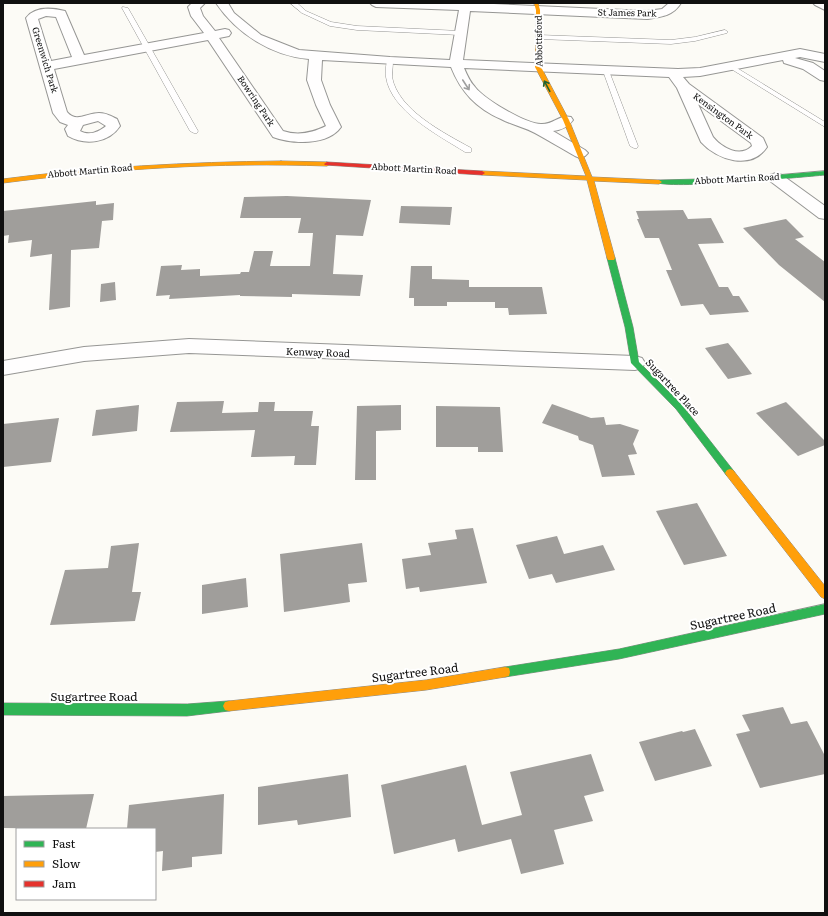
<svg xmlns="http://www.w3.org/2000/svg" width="828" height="916" viewBox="0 0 828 916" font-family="Literata,serif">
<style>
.building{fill:#a09e9b}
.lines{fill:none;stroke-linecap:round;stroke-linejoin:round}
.lane-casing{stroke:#969694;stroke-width:1}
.street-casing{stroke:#969694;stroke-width:2}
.fast-casing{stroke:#8d8c8a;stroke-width:1}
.slow-casing{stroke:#8d8c8a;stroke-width:1}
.jam-casing{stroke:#8d8c8a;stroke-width:1}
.lane{fill:#fffefe;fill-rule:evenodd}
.street{fill:#fffefe;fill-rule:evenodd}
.fast{fill:#30b455;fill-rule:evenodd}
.slow{fill:#ff9f0a;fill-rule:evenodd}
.jam{fill:#e5322d;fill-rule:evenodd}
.oneway{stroke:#9f9f9f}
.oneway2{stroke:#206232}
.labels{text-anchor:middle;stroke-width:4;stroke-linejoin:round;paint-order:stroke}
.far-street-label{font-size:9px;fill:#101010;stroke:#fff}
.street-label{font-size:10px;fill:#101010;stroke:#fff}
.near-street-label{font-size:12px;fill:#101010;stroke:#fff}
</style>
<rect width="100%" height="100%" fill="#fcfbf6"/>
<path class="building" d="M 287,196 L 371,200 L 363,236 L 336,235 L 333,274 L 363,275 L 360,296 L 292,294 L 292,297 L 240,296 L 240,295 L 169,299 L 170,295 L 156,296 L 161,266 L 182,265 L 181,270 L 200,269 L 200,276 L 240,274 L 241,272 L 249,272 L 254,251 L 273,251 L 270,266 L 310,266 L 313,233 L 298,233 L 301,218 L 240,218 L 244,197 Z
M 96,201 L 96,205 L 114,203 L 113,220 L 102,221 L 99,248 L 71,250 L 70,307 L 49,310 L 52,254 L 30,257 L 32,240 L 8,243 L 9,235 L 3,236 L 3,211 Z
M 401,206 L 452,207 L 450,225 L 399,223 Z
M 683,210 L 688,219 L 711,218 L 724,243 L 698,244 L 719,287 L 728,287 L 733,296 L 739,296 L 749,312 L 710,315 L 703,304 L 681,306 L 666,270 L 672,270 L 659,238 L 645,238 L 637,219 L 639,219 L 636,211 Z
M 786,219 L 804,237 L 795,239 L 825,262 L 825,302 L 779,265 L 743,228 Z
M 411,266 L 432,266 L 432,279 L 469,280 L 469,287 L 542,287 L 547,314 L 509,315 L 508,308 L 495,308 L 495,302 L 447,302 L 447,306 L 414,306 L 414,298 L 409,298 Z
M 115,282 L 116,300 L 100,302 L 101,284 Z
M 728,343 L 733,349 L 752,374 L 728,379 L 705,348 Z
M 224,401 L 222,413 L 258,412 L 259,402 L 275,402 L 274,411 L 313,411 L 311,426 L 319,426 L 316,465 L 294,465 L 295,456 L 251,457 L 255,430 L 170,432 L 177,402 Z
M 786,402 L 825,441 L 825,445 L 798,456 L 756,413 Z
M 552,404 L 591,418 L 604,417 L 606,425 L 620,424 L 639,430 L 633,444 L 637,454 L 628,455 L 635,475 L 602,477 L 593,445 L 579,440 L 578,436 L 542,423 Z
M 139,405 L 137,431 L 92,436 L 96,410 Z
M 401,405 L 401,430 L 376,431 L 376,480 L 355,480 L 357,406 Z
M 436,406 L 500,407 L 503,452 L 478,452 L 478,447 L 436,447 Z
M 59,418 L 51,462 L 3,467 L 3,424 Z
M 697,503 L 727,556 L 684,565 L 656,511 Z
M 473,528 L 487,583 L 420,592 L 419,587 L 406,589 L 402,559 L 431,555 L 428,543 L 457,539 L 455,530 Z
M 557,536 L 564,554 L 603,545 L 615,570 L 556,583 L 552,574 L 529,579 L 516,545 Z
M 139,543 L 132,592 L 141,592 L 135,621 L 50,625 L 65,570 L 108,568 L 111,546 Z
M 362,543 L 367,582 L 348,584 L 350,602 L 284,612 L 280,554 Z
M 246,578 L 248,607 L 202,614 L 202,585 Z
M 783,707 L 791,724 L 807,721 L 825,756 L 825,774 L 760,788 L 736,734 L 750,731 L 742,715 Z
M 695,729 L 712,766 L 655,781 L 639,742 L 682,731 L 683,732 Z
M 591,754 L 604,791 L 584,796 L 593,821 L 554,830 L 564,864 L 521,874 L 511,839 L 458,852 L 455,839 L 394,854 L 381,785 L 466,765 L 482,825 L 522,815 L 510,772 Z
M 348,774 L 351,817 L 298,825 L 297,820 L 258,825 L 258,787 Z
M 94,794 L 86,829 L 3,828 L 3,796 Z
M 224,794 L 222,854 L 192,857 L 192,867 L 162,871 L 163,851 L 155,852 L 155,829 L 127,829 L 129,805 Z"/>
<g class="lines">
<g class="lane-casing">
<path id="lane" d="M 290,3 L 297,3 L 306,11 L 331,22 L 357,26 L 460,31 L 463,33 L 460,35 L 357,30 L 330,26 L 302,13 Z
M 123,7 L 128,8 L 198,131 L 197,133 L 194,133 L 190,131 L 122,8 Z
M 725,30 L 728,32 L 727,33 L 695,41 L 671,44 L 539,39 L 536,37 L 539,35 L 671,40 L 695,37 Z
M 390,59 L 393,61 C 393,66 392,72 392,77 C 398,110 444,133 471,148 L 471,152 L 465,152 C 438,135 391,111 386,77 C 385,72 386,66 387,61 Z
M 728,65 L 732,65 L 825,122 L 825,127 L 728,67 Z
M 604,70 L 609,71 L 638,146 L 637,148 L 634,148 L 630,146 L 603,71 Z"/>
</g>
<g class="street-casing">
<path id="street" d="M 192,3 L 205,3 L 200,8 L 203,16 L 215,31 L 225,29 L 229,30 L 231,33 L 229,36 L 219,38 L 283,131 C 298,136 312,133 326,126 L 316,105 L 307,80 L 309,59 C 272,56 237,34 216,3 L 228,3 L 234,13 L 261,35 L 299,50 L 390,57 L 450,60 L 459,10 L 376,7 L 372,5 L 370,3 L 472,3 L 647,11 L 662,9 L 669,3 L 681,3 C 673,16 661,17 647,19 L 470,11 L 463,60 L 678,69 L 700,68 L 800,49 L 825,54 L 825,62 L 800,57 L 795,58 L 813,63 L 825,71 L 825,81 L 820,80 L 803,69 L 784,63 L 783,60 L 700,76 L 683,77 L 689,84 L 763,138 L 767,147 C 751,171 717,160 701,142 L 677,88 L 669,77 L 464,68 C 467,75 470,82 475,87 C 484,99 527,125 542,124 C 554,124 560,114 571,117 L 573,120 C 568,127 562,130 553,131 L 585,150 L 588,153 L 585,156 L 580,158 L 575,156 C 561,148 548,140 535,133 C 524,127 512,125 501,119 C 476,108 461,92 451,67 L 322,60 L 321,80 L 330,105 L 341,127 C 328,146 291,144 273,137 L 208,40 L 54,69 L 67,112 C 76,123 87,113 99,113 C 106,113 111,116 117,119 L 120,126 C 109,143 85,146 68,136 L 65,129 L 68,125 L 60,122 L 53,113 L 26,18 C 35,6 53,8 65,11 L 84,55 L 204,33 L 191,16 L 188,7 ZM 46,16 L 56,17 L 72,57 L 51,61 L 38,19 ZM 698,104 L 751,143 L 752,146 C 740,158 722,148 713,137 ZM 98,121 L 106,126 C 99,132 89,136 80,131 L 83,125 Z
M 813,3 L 825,3 L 825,10 L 815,5 Z
M 776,173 L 782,175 L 825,206 L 825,219 L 819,218 L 770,181 L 768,178 L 770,175 Z
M 189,339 L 635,356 L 642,358 L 645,363 L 642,368 L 635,370 L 189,353 L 84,361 L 3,375 L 3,361 L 84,347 Z"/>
</g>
<g class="fast-casing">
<path id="fast" d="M 825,171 L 825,175 C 803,177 666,190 656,182 L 659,180 L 742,178 Z
M 608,256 L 614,256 L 615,258 L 633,327 L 639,362 L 682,405 L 733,470 L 735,473 L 733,476 L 727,476 L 676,409 L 631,363 L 625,327 L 607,258 Z
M 825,604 L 825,614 L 619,659 L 505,677 L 501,676 L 500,672 L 501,668 L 505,667 L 619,649 Z
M 229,701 L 233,702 L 235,706 L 233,710 L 229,711 L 187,716 L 3,715 L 3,703 L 187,704 Z"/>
</g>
<g class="slow-casing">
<path id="slow" d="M 534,3 L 538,3 L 540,10 L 541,67 L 569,120 L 592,177 L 659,180 L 662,182 L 659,184 L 594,181 L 615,258 L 614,260 L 608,260 L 607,258 L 587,180 L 482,175 L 479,173 L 482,171 L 586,176 L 563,120 L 535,67 L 536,37 L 536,10 Z
M 281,161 L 327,162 L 330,164 L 327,166 C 219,162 110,169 3,183 L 3,179 C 95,167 188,162 281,161 Z
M 730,469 L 733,470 L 825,586 L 825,599 L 821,597 L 727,476 L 725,473 L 727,470 Z
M 505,667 L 509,668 L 510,672 L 509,676 L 505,677 L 426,690 L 229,711 L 225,710 L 223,706 L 225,702 L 229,701 L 426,680 Z"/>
</g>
<g class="jam-casing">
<path id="jam" d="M 327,162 L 482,171 L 485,173 L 482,175 L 325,165 L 324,164 Z"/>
</g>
<use href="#lane" class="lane"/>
<use href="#street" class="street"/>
<use href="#fast" class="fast"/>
<use href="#slow" class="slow"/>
<use href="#jam" class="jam"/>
</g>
<defs><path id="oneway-shaft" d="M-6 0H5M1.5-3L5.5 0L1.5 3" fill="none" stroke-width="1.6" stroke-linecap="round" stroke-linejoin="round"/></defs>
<use class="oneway" href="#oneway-shaft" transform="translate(466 85) rotate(57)"/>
<use class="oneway2" href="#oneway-shaft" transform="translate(547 86) rotate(-118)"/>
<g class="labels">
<g class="far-street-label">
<text transform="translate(627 13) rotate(1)" y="3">St James Park</text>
<text transform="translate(539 41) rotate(-91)" y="3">Abbottsford</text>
<text transform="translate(45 60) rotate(73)" y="3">Greenwich Park</text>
<text transform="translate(256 101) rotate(56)" y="3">Bowring Park</text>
<text transform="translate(723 116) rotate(36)" y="3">Kensington Park</text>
<text transform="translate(414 169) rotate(3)" y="3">Abbott Martin Road</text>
<text transform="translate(90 171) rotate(-5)" y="3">Abbott Martin Road</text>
<text transform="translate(737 179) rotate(-3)" y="3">Abbott Martin Road</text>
</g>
<g class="street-label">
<text transform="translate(318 352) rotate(2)" y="4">Kenway Road</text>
<text transform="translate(673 387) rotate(47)" y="4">Sugartree Place</text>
</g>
<g class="near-street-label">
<text transform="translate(733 617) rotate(-12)" y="4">Sugartree Road</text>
<text transform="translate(415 673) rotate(-7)" y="4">Sugartree Road</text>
<text x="94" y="701">Sugartree Road</text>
</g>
</g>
<rect width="828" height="916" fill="none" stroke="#101010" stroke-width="8"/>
<rect x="16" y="828" width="140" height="72" fill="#ffffff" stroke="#9f9f9f"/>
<rect x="24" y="841" width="20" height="6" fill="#30b455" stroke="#9f9f9f"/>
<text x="52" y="848" font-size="12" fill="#101010">Fast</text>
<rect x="24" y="861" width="20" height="6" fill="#ff9f0a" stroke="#9f9f9f"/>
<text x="52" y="868" font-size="12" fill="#101010">Slow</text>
<rect x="24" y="881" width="20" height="6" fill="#e5322d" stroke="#9f9f9f"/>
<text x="52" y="888" font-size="12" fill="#101010">Jam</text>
</svg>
